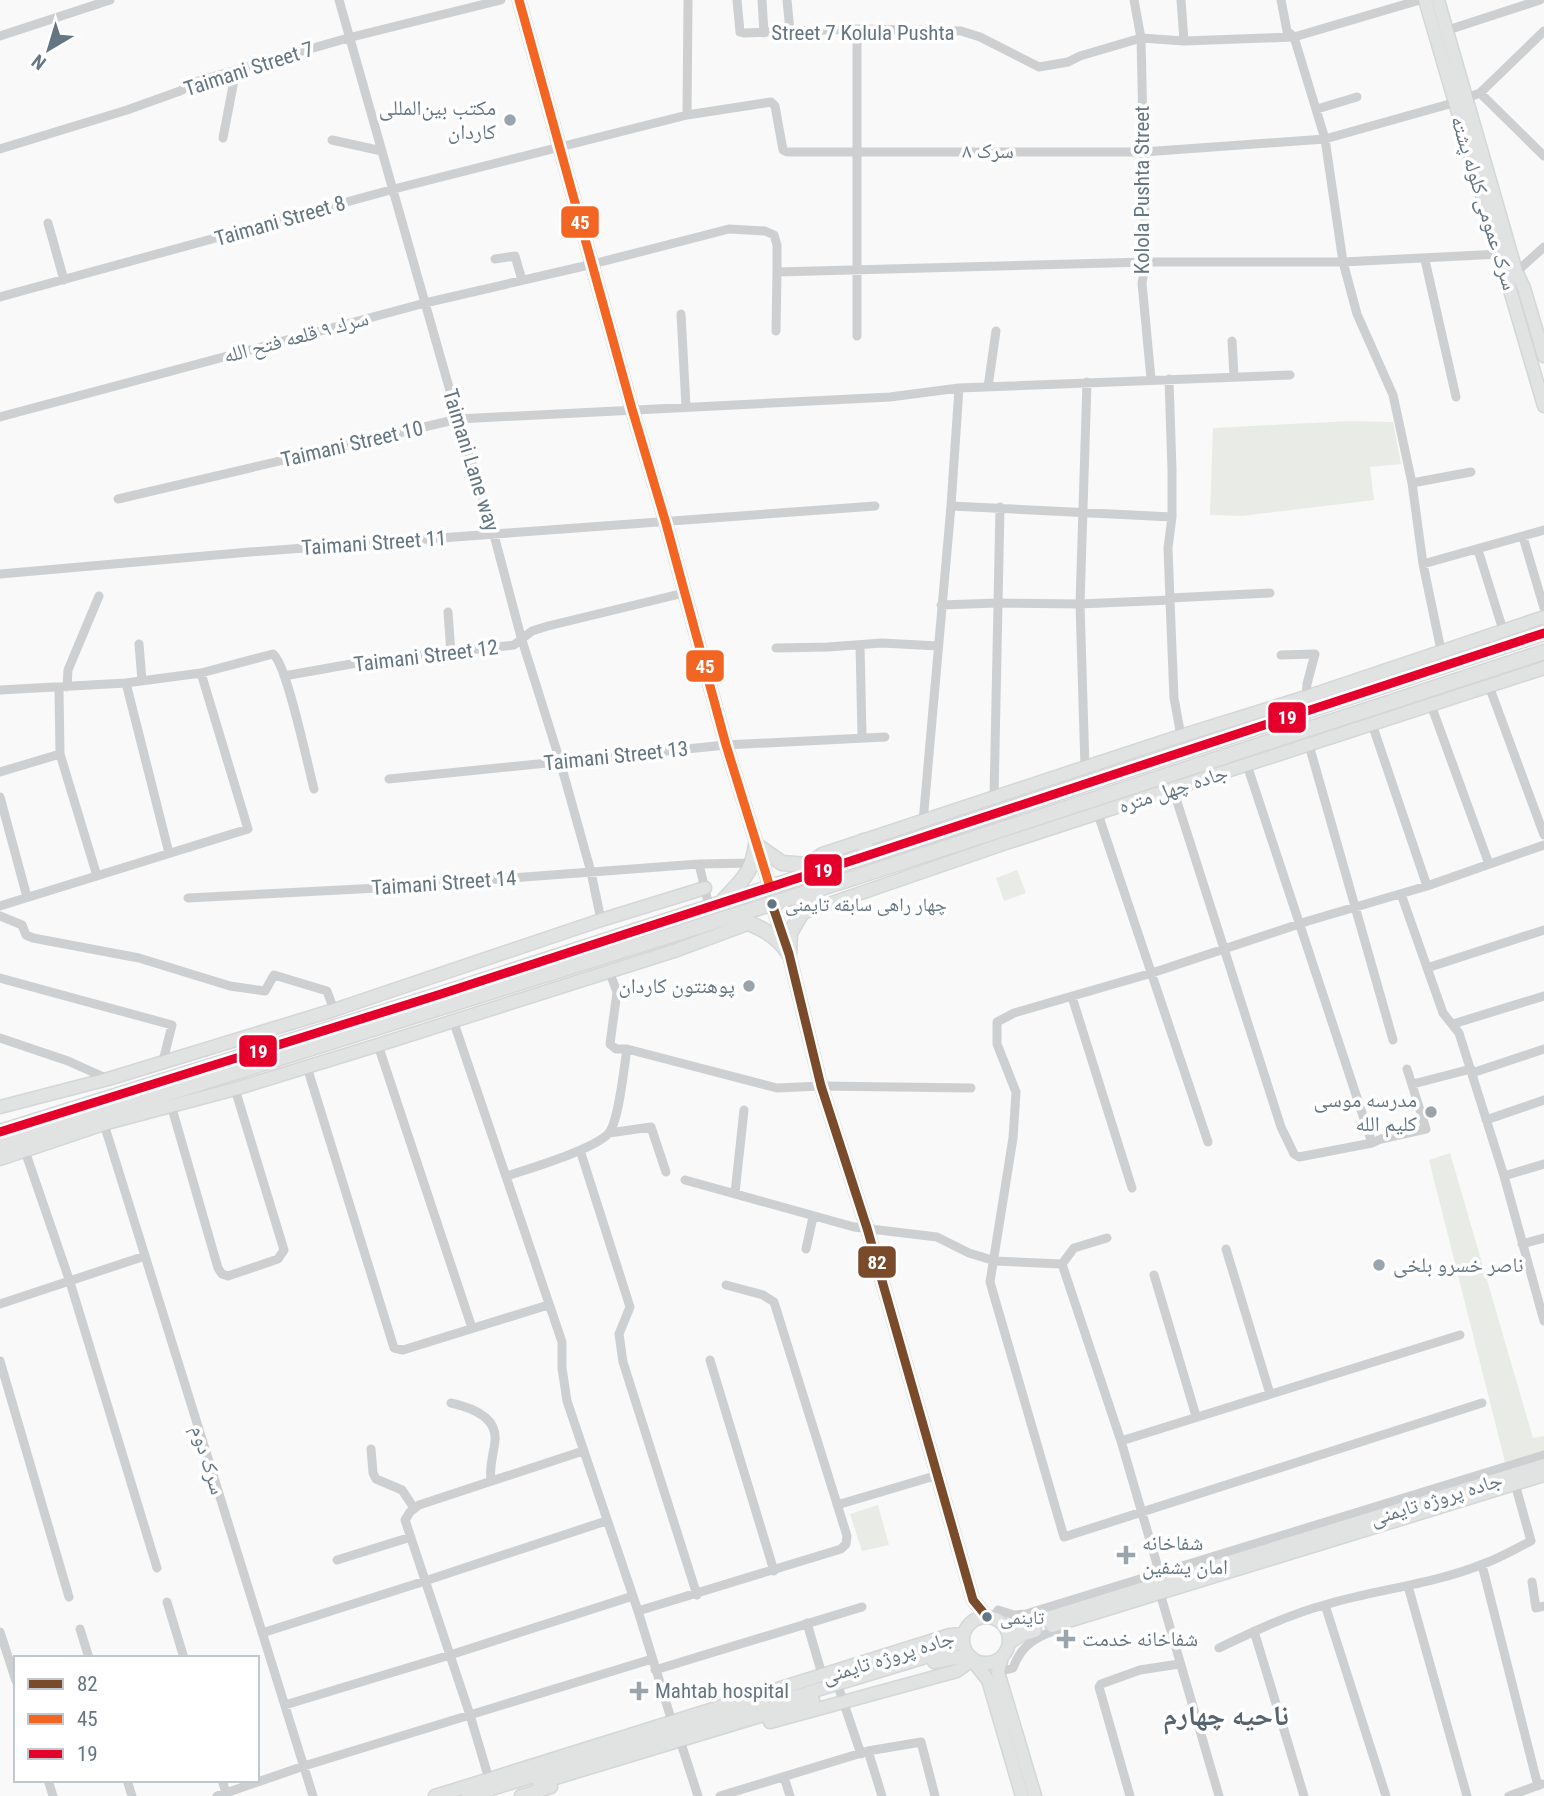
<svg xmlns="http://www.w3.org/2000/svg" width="1544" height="1796" viewBox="0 0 1544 1796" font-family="'Roboto Condensed','Noto Naskh Arabic',sans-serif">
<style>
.green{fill:#e8ebe6}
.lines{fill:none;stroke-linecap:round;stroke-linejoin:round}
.secondary-casing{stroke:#d5d6d7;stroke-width:15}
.primary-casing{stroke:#d5d6d7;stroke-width:17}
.street{stroke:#cecfd0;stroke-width:9}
.secondary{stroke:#e1e2e2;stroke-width:12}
.primary{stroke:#e1e2e2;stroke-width:14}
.bus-1-casing{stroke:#fff;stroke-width:14}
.bus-2-casing{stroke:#fff;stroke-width:14}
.bus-3-casing{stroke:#fff;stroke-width:14}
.bus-1{stroke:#7a4b2a;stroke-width:9}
.bus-2{stroke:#f26522;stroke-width:9}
.bus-3{stroke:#e4002b;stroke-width:9}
.poi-dot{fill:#99a4ac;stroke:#fff;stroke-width:2.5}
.bus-dot{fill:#657683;stroke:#fff;stroke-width:2.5}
.labels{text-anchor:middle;stroke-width:7;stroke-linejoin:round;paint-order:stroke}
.bus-label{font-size:19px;fill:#657683;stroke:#fff;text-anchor:start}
.street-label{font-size:21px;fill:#657683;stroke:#fff}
.poi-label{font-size:21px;fill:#657683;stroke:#fff;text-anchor:start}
.district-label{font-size:28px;font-weight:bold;fill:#57646e;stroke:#fff}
.line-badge{stroke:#fff;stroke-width:2.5}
.badge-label{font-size:19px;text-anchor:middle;font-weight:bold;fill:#fff}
</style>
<rect width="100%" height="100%" fill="#f9f9f9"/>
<path class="green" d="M 1350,421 L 1393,422 L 1401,464 L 1370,467 L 1374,500 L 1242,516 L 1210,515 L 1213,428 Z
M 1017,870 L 1026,893 L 1004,901 L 996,878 Z
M 1450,1153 L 1533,1438 L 1544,1436 L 1544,1451 L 1505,1462 L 1429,1160 Z
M 878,1505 L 889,1545 L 862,1551 L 850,1514 Z"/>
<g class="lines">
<g class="secondary-casing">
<path id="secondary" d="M 519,0 L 632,409 L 665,520 L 726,745 L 770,887
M 1425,0 L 1544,406
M 1438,0 L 1516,271 L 1524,288 L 1544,356
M 808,865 L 822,854 L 1174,738 L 1306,697 L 1544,617
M 772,904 L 789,954 L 821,1086 L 867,1228 L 973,1600 L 987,1617
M 803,913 L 1003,844 L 1544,668
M 0,1107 L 108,1079 L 334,1010 L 601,920 L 705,888
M 0,1159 L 107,1123 L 235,1089 L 378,1045 L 677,950 L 750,923
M963 1640a23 23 0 1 1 46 0a23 23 0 1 1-46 0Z
M 1052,1626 L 1544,1475
M 1006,1628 L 1018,1627 L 1544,1465
M 1009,1643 L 1021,1635 L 1035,1631
M 1002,1657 L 998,1672 L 1035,1796
M 972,1660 L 988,1680 L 1022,1796
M 934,1662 L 959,1657 L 972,1660
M 770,1722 L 957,1671 L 972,1660
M 539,1783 L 813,1700
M 435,1796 L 950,1635 L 963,1634
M 468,1796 L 942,1652 L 953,1646 L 963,1634
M 521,1796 L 551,1787"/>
</g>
<g class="primary-casing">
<path id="primary" d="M 863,841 L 869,855
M 756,845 L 782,863 L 808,865 L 814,873
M 722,902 C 741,881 752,874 756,845
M 732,916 C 756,926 775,932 789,954
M 789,954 L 790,933 L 815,890
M 0,1132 L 441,994 L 869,855 L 1544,633
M 0,1146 L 850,879 L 1544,652"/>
</g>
<path class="street" d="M 339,0 L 458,419 L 494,535 L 521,637 L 560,761 L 591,872 L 601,920
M 737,0 L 740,32 L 744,33 L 857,29 L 961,31 L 980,37 L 1039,67 L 1068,62 L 1080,56 L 1141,38 L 1184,41 L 1294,37 L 1420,0
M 762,0 L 764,33
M 787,0 L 790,31
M 1134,0 L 1141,38 L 1146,262 L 1142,283 L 1151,379
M 1181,0 L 1184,41
M 1281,0 L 1287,31 L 1294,37 L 1325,139 L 1343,262 L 1357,314 L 1393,395 L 1412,483 L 1423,564 L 1441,650
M 857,29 L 857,336
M 1448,30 L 1540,0
M 0,36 L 110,0
M 1480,93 L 1544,156
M 1317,109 L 1357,97
M 687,115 L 688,0
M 223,138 L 236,70
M 332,140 L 382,151
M 0,149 L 127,110 L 180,91 L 198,81 L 348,38 L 501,0
M 48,223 L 64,280
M 495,259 L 515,256 L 522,280
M 1425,260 L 1456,397
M 1514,274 L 1544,247
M 0,297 L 394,189 L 687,115 L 771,102 L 775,106 L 783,150 L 787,152 L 1143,152 L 1325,139 L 1453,103 L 1480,93 L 1544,31
M 681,314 L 686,407
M 776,331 L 777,272
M 1232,341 L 1234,376
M 1169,379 L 1172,470 L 1172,517 L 1168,548 L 1170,600 L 1174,698 L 1181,736
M 988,387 L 996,331
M 0,417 L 425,303 L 593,264 L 729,229 L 765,231 L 774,235 L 777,245 L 777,272 L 1146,262 L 1343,262 L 1500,254
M 1412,483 L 1471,472
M 118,499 L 458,419 L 890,397 L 959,388 L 1290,375
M 951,506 L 1172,517
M 1523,537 L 1544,608
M 1478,550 L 1503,630
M 1423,564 L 1544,530
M 0,574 L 250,552 L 875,506
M 1170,598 L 1270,593
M 941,605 L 997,603 L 1080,604 L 1170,600
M 448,612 L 451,653
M 139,644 L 142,681
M 860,645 L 862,736
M 776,648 L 828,647 L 882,643 L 938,646
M 1281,655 L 1315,654 L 1307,684 L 1306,697
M 284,676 L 368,661 L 514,645 L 532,631 L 548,626 L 684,593
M 126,683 L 169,853
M 1489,686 L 1544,835
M 67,687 L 68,670 L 99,596
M 59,688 L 60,754 L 97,876
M 0,690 L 126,683 L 201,673 L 273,654 C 287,664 308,767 314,789
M 1431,705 L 1489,864
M 1372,724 L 1427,886
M 1309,745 L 1393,1040
M 1247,765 L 1372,1143 L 1381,1139 L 1426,1129 L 1407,1069
M 1085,767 L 1080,604 L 1087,382
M 0,772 L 60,754
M 389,779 L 726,745 L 885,737
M 1173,789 L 1281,1127 L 1294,1154 L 1299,1157 L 1372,1143
M 0,797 L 27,897
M 994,798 L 1000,507
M 1098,814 L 1208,1142
M 923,822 L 951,506 L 959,388
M 699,864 L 709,906
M 1401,894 L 1443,1013 L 1459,1033 L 1504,1176 L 1544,1321
M 188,898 L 378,888 L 699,864 L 754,863
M 0,906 L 248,829 L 201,673
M 0,916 L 22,925 L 26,935 L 33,938 L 139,958 L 230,986 L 265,991 L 274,975 L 327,991 L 334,1010
M 1427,968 L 1544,930
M 609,971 L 617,992 L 610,1044 L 616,1049 L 627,1049 L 777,1088 L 821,1086 L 971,1088
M 0,978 L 172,1025 L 163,1061
M 1072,997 L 1132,1188
M 453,1020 L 562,1342 L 562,1368 L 567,1401 L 638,1611 L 673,1725
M 1453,1024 L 1544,996
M 0,1038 L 68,1061 L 108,1079
M 378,1045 L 472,1328
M 307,1067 L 394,1348 L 403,1350 L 548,1305
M 1472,1073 L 1544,1049
M 1413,1084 L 1471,1069
M 171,1105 L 218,1268 L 222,1274 L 228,1276 L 278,1259 L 284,1250 L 235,1089
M 1486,1120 L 1544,1100
M 104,1124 L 313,1796
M 609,1133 L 651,1127 L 666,1172
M 580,1150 L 630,1307 L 619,1334 L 623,1362 L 697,1595
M 25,1151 L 70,1282 L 157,1568
M 507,1176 C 531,1168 592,1150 608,1134 C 619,1123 624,1066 627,1049
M 1504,1176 L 1544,1164
M 685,1180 L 854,1227 L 937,1237 L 969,1253 L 995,1261 L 1062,1264
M 735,1193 L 744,1110
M 1107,1238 L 1074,1248 L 1062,1264 L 1121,1441 L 1161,1578
M 1522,1244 L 1544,1238
M 806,1249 L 813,1217
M 1226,1249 L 1270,1394
M 1154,1275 L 1196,1416
M 0,1304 L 145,1256
M 710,1360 L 774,1571
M 0,1361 L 69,1597
M 451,1403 C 469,1407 497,1416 495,1440 C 494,1454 489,1465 491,1479
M 1482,1403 L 1064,1537 L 990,1282 L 1013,1138 L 1016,1092 L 997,1044 L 997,1022 L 1014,1013 L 1152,973 L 1308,921 L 1427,886 L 1544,845
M 1121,1441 L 1460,1335
M 371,1449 L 373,1473 L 376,1479 L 402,1490 L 414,1508
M 837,1505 L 938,1475
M 337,1560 L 411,1537
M 1482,1565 L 1538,1786
M 1532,1582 L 1536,1608 L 1544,1606
M 1408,1586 L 1467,1796
M 1160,1593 L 1219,1796
M 167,1602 L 184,1658
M 1325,1605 L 1386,1796
M 638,1611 L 841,1549 L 846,1544 L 847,1536 L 774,1302 L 763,1295 L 726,1285
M 994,1618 L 998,1610 L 1014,1615 L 1026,1614 L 1544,1455
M 807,1623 L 826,1688
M 80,1629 L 89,1658
M 1254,1631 L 1304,1796
M 0,1632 L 16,1681
M 262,1633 L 425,1581 L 606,1521
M 1219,1648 C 1254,1631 1290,1614 1328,1604 C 1379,1589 1434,1584 1483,1564 C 1500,1558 1515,1549 1531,1541 L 1515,1484
M 655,1670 L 862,1607
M 998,1672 L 1013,1668 C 1022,1643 1038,1636 1062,1628
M 840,1692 L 861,1754
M 285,1705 L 450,1655 L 633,1596
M 679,1737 L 698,1796
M 868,1751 L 882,1796
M 784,1777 L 790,1796
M 489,1779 L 470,1715 L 405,1520 L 410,1512 L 419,1505 L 583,1451
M 48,1780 L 53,1796
M 127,1780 L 132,1796
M 222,1780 L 226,1793
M 217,1796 L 304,1766 L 652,1659
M 720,1796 L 868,1751 L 921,1742 L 935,1796
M 1130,1796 L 1099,1687 L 1101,1684 L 1140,1670 L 1179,1664
M 1509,1796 L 1542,1784"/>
<use href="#secondary" class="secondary"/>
<use href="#primary" class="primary"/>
<g class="bus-1-casing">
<path id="bus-1" d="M 772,904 L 789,954 L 821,1086 L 867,1228 L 973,1600 L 987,1617"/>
</g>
<g class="bus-2-casing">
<path id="bus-2" d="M 519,0 L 632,409 L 665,520 L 726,745 L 770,887"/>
</g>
<g class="bus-3-casing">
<path id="bus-3" d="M 0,1132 L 441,994 L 869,855 L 1544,633"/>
</g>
<use href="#bus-1" class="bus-1"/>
<use href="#bus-2" class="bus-2"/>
<use href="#bus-3" class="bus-3"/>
</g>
<g class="poi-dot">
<circle cx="510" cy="120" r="7"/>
<circle cx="749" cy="986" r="7"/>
<circle cx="1431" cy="1112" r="7"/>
<circle cx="1379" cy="1265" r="7"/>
<path d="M1122.5 1544.5h7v7h7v7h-7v7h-7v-7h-7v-7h7z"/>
<path d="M1062.5 1628.5h7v7h7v7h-7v7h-7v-7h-7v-7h7z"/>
<path d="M635.5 1680.5h7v7h7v7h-7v7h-7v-7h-7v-7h7z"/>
</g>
<g class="bus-dot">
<circle cx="772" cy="904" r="6"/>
<circle cx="987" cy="1617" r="6"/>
</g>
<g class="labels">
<g class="bus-label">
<text x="785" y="911">چهار راهی سابقه تایمنی</text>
<text x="1000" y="1624">تاینمی</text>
</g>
<g class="street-label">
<text x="863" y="40">Street 7 Kolula Pushta</text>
<text transform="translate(249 69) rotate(-18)" y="7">Taimani Street 7</text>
<text x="988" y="158">سرک ۸</text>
<text transform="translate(1142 190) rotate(-90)" y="7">Kolola Pushta Street</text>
<text transform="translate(1484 203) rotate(73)" y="7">سرک عمومی کلوله پشته</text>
<text transform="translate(280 221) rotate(-16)" y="7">Taimani Street 8</text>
<text transform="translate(296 337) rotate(-15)" y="7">سرك ٩ قلعه فتح الله</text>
<text transform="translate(352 444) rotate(-13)" y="7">Taimani Street 10</text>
<text transform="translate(471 460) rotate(73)" y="7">Taimani Lane way</text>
<text transform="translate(374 543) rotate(-4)" y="7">Taimani Street 11</text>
<text transform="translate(426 656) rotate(-7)" y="7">Taimani Street 12</text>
<text transform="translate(616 756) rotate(-6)" y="7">Taimani Street 13</text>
<text transform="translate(1173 789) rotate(-18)" y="7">جاده چهل متره</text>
<text transform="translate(444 883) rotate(-4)" y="7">Taimani Street 14</text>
<text transform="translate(208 1460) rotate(73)" y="7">سرک دوم</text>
<text transform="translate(1436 1499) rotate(-17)" y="7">جاده پروژه تایمنی</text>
<text transform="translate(888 1657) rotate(-17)" y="7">جاده پروژه تایمنی</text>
</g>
<g class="poi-label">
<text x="496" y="115" text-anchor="end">مکتب بین‌المللی<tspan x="496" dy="24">کاردان</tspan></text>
<text x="735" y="993" text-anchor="end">پوهنتون کاردان</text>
<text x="1417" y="1107" text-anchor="end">مدرسه موسی<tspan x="1417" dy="24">کلیم الله</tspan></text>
<text x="1393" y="1272">ناصر خسرو بلخی</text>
<text x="1142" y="1550">شفاخانه<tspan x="1142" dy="24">امان یشفین</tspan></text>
<text x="1082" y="1646">شفاخانه خدمت</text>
<text x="655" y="1698">Mahtab hospital</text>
</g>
<g class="district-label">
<text x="1226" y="1725">ناحیه چهارم</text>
</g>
</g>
<g class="line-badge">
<rect x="560" y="205" width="40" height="34" rx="7" fill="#f26522"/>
<rect x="685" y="649" width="40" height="34" rx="7" fill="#f26522"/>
<rect x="1267" y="701" width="40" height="33" rx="7" fill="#e4002b"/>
<rect x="803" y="853" width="40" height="34" rx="7" fill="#e4002b"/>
<rect x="238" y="1034" width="40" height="34" rx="7" fill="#e4002b"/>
<rect x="857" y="1245" width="40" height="34" rx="7" fill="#7a4b2a"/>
</g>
<g class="badge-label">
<text x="580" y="229">45</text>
<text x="705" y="673">45</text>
<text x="1287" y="724">19</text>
<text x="823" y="877">19</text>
<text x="258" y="1058">19</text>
<text x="877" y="1269">82</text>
</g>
<rect x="14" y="1656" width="245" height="126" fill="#ffffff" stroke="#c1c8cd" stroke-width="2"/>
<rect x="28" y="1679" width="35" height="10" fill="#7a4b2a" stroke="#c1c8cd" stroke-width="2"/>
<text x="77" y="1691" font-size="21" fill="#657683">82</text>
<rect x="28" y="1714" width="35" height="10" fill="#f26522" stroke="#c1c8cd" stroke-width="2"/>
<text x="77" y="1726" font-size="21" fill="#657683">45</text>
<rect x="28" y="1749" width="35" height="10" fill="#e4002b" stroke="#c1c8cd" stroke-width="2"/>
<text x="77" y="1761" font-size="21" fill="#657683">19</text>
<g transform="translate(49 49) rotate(218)" stroke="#ffffff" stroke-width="5" paint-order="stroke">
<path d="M0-5L12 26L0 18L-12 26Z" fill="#657683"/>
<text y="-10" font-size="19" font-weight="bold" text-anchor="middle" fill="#657683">N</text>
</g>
</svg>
